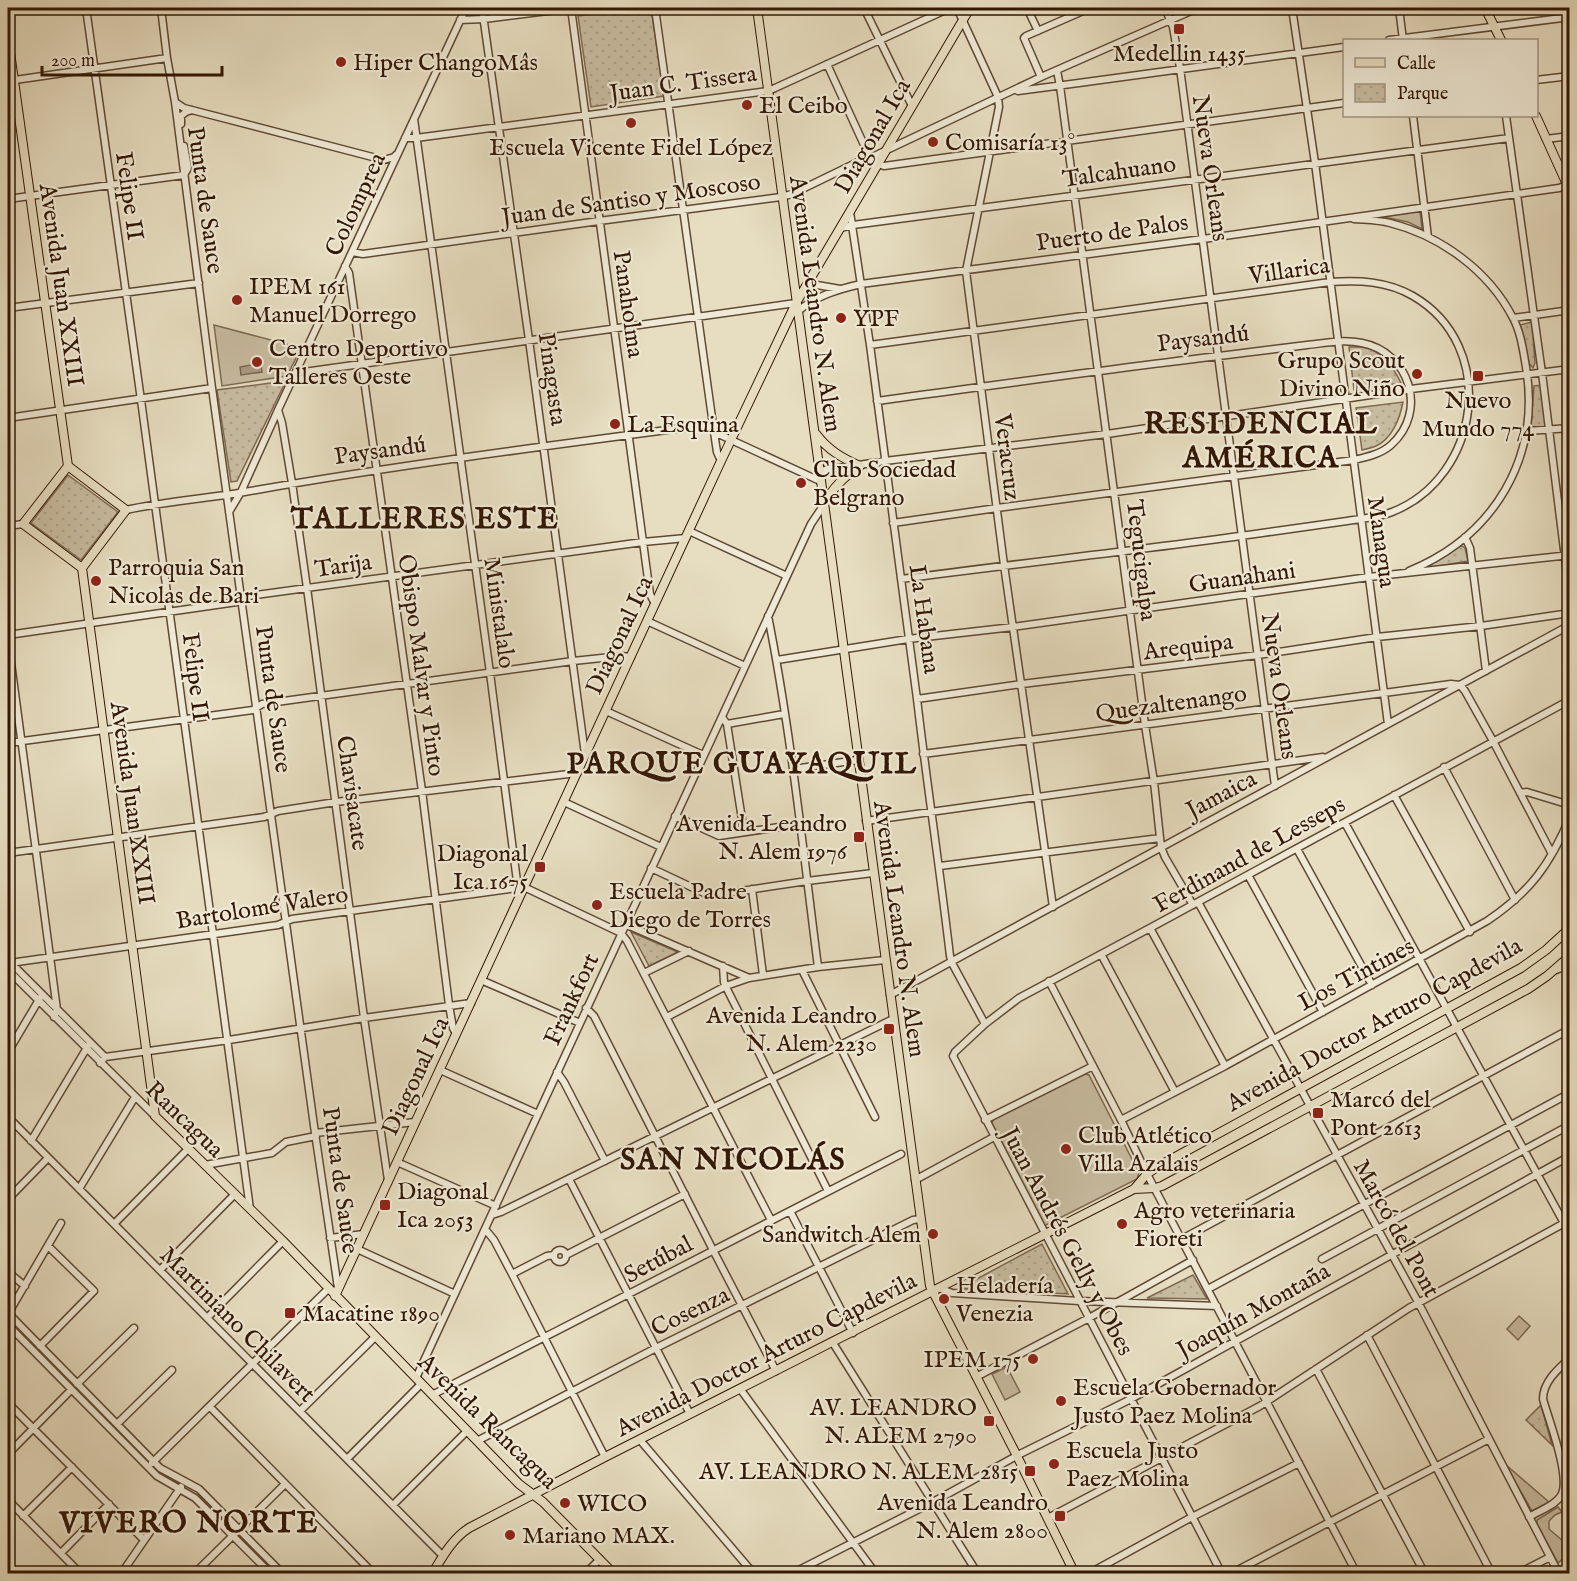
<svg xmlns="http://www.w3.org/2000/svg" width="1577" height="1581" viewBox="0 0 1577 1581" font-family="'IM FELL English',serif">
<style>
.grass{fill:#c8bca1;stroke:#7e6a52;stroke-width:1.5}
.park{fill:url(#park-dots);stroke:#7e6a52;stroke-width:1.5}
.water{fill:url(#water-ripples);stroke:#7a664f;stroke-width:1.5}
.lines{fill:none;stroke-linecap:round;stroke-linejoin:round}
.minor-casing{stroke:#604933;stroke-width:9}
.major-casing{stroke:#331704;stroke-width:10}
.minor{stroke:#efead7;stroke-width:6}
.major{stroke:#e7dec1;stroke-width:8}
.poi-dot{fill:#8f2418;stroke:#efead7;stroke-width:2}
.labels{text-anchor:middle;stroke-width:4.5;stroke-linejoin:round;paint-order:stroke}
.poi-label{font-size:24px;fill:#331704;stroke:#efead7;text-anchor:start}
.street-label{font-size:24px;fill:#331704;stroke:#efead7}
.district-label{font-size:30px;font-weight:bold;letter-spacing:1.5px;fill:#331704;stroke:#efead7}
</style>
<defs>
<pattern id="park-dots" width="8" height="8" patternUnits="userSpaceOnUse" patternTransform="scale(1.5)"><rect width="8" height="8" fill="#c8bca1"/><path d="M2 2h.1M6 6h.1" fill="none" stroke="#aca189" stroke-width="1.8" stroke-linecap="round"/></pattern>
<pattern id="water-ripples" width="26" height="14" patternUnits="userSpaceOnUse" patternTransform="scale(1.5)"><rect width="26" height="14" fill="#aa9a81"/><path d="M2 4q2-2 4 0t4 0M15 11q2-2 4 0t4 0" fill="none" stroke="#8b7d67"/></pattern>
</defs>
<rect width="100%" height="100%" fill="#e7dec1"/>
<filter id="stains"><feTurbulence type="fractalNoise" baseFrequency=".00333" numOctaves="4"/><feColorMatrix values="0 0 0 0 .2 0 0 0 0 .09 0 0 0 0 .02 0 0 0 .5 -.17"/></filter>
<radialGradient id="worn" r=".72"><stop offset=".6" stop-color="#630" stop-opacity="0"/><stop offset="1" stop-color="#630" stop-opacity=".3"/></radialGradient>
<path class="grass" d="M 1420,211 L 1422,229 L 1408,222 L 1379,216 Z
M 214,325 L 301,348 L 287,376 L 222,386 Z
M 1085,1074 L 1089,1075 L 1139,1173 L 1137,1179 L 1044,1226 L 992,1123 L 994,1118 Z
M 1519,1316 L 1530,1326 L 1518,1340 L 1507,1329 Z
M 1007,1367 L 1020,1392 L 1005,1400 L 992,1374 Z
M 1505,1464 L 1549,1502 L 1532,1511 Z
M 1558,1507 L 1562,1512 L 1555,1515 L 1549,1521 L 1549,1529 L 1570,1547 L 1569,1553 L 1558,1563 L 1537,1524 L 1537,1520 Z"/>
<path class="park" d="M 637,8 L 651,8 L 664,96 L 591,107 L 578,16 Z
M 1532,322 L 1535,363 L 1533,368 L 1529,363 L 1520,325 Z
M 1349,347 C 1353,347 1359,347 1363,347 C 1381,350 1394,368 1401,383 L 1354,390 Z
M 286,381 L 237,481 L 231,482 L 217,390 Z
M 1542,385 L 1546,427 L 1533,428 L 1531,426 L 1534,386 Z
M 1403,402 C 1400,418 1392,439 1376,446 C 1372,448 1366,449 1362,450 L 1356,408 Z
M 68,475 L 118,512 L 81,560 L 31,523 Z
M 1462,546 L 1465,548 L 1468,561 L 1426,568 L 1457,547 Z
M 631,932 L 678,952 L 649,966 Z
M 1042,1244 L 1068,1294 L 960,1288 Z
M 1193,1275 L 1207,1299 L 1147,1298 Z
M 1541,1405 L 1552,1445 L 1526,1420 Z"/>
<path class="water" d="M 261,363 L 262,372 L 241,375 L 240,367 Z
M 1016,1142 L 1026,1162 L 1022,1164 L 1020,1160 L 1016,1163 L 1007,1146 Z"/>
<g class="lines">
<g class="minor-casing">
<path id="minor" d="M 86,8 C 103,138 123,269 141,400 C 178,669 214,939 250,1209
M 161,8 L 167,58 L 175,102 L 212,388 L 315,1133 L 338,1288
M 482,8 L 529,340 L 585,754
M 571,8 L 650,594 L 655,604
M 655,8 L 714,432 L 717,452 L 721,461
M 864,8 L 912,106
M 957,8 L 998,97 L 999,107 L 966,271 L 1004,565 L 1053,907
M 1027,8 L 1038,31
M 1165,8 L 1173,27 L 1180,68 L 1275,786
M 1292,8 L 1315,163 L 1388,724
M 1399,8 L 1403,40
M 460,20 L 484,19 L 572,8
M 1389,40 L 1570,17
M 827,64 L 870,158 L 878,164 L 884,166 L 1344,103
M 1057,71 L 1060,86 L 1145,725 L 1154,782 L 1161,847 L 1165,857 L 1193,905
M 1041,77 L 1024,38 L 1026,36 L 1090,8
M 1536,80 L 1570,76
M 8,81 L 167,58
M 1018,91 C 1127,77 1236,61 1344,47
M 175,102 L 184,108 L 384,160 L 394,157 L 397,154
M 1413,116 L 1428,237
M 1506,116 L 1542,373 L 1570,598
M 414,119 L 490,673 L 518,889
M 181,124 L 181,116 L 186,112 L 192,110
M 405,138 L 416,138 L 768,91 L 775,88 L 950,8
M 1546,139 L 1570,136
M 8,199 L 184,175 L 188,168 L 184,146
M 850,212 L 870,345 L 917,699 C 927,785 940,870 950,956 L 952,963 L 985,1024
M 1354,219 C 1366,220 1378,220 1390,223 C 1441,236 1489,271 1513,318 C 1521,333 1523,350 1526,367 C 1541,458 1494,536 1409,571
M 841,228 L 853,225 L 1509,138
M 352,252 L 363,254 L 599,221 L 781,197 L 792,194 L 862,160 L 870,158 L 1041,77 L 1198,8
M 345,266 L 349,273 L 422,791 L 449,1005 L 453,1028 L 456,1034
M 810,280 L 817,285 L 840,289
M 8,308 L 199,283
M 797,312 C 815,296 839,289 861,284 L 1203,239 L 1559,188 L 1567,185
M 1513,318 L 1570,310
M 870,345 L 1330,282 C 1359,280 1387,281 1413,296 C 1499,346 1481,477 1392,512 C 1378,518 1362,518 1347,521 C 1319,525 1290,529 1262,533 C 1142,550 1021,563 901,579
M 297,369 L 304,372 L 796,303
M 877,401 C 996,385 1115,368 1235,354 C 1259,351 1283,348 1307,345 C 1325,343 1343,339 1362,343 C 1409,352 1429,411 1391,445 C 1381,454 1367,457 1354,460 L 997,508 L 893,523
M 278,410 L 282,423 L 292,483 L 307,588 L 364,1018 L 388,1180
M 8,418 L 212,388
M 1527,431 L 1570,428
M 714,432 L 820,481
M 819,471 L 885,461 L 1107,434 L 1411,389 L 1570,369
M 126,510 C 163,502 201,499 239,493 C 396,465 554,445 713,424
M 229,512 L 241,492 L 278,410 L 466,8
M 8,526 L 23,524
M 689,531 L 787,576
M 1465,537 L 1470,548 L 1486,671
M 768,616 C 791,732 803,850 818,967
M 647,621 L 745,666
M 8,635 L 237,602 L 249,596 L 643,542 L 686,538
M 8,640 L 56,1002 L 57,1010 L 54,1017
M 777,660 L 908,639 L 1013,627 L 1369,577 L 1570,555
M 917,699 L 1022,684 L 1258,655 L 1377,637 L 1481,626 L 1570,613
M 606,711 L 703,755
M 722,717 L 727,724 L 744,832
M 727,724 L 784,714
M 8,743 L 253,710 L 262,704 L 573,661 L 621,656 L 631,657
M 923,754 L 1384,693 L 1451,684 L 1460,685 L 1465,691 L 1493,741 L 1552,854
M 1444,767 L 1515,900
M 793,769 L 858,760
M 1520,793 L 1527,792 L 1570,805
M 1394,795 L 1470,932
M 564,802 L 661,847
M 675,816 L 719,836 L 800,824
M 866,821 L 1323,757
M 1345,823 L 1564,1223
M 1297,849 L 1372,985
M 8,853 L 264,817 L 278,811 L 336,802 L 577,773
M 940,866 L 1160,838
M 651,868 L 706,894 L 714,895 L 807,881 L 873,873
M 1248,875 L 1323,1012
M 752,889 L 763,975
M 1198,902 L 1418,1302 L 1559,1574
M 625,924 L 749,978
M 1150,928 L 1225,1066
M 1101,954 L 1175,1092
M 8,960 L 105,1057
M 723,966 L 724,982 L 727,989 L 828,1191
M 8,969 L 17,962 L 278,925 L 292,919 L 524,887 L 621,933 L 627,941 L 771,1220
M 8,970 L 155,1116
M 802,970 L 875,1117
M 1553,971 L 1570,965
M 644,973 L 689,951
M 481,980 L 580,1023
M 1049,981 L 1121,1120 L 1147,1174 L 1357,1574
M 890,995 L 1570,625
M 586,1008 L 594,1016 L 713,1250 L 776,1371
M 667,1017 L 726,986 L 749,978 L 818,967 L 885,960
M 8,1052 L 40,998
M 100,1063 L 105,1057 L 229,1040 L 364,1018 L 471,1003
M 440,1070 L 538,1114
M 557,1072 L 564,1082 L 605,1161
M 8,1117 L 443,1556
M 985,1120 L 1093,1066
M 1121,1120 L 1225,1066 L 1487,921 C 1530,892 1550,865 1570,817
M 315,1133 L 415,1122
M 31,1141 L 88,1046
M 397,1162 L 496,1206
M 205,1165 L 272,1153 L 286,1142 L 316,1136
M 569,1179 L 690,1414
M 915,1180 L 994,1137
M 79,1189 L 135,1097
M 8,1199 L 48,1158
M 790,1211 L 853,1333
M 492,1215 L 501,1212 L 893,1019
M 114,1224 L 188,1149
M 485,1229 L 494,1240 L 512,1274 L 605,1457
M 330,1238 L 364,1234
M 1182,1239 L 1570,1029
M 357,1249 L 455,1294
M554 1256a6 6 0 1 1 12 0a6 6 0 1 1-12 0Z
M 566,1255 L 685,1194
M 1322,1259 L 1570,1125
M 160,1270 L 235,1194
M 8,1272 L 25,1286
M 512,1274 L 547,1256 L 554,1255
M 939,1288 L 952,1293 L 1079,1301 L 1217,1306
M 1208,1289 L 1570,1093
M 8,1313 L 160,1468 L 199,1489 L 283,1574
M 8,1314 L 61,1223
M 207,1318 L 283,1241
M 8,1325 L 157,1476 L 195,1498 L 271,1574
M 1367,1335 L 1492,1574
M 833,1343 L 978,1574
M 40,1346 L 94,1291 L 48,1246
M 1316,1369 L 1425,1574
M 976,1377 L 1089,1318 L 1193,1260
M 416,1378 L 811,524 L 823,506
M 77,1384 L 134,1328
M 741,1390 L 876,1574
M 432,1395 L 901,1154
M 8,1403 L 144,1540
M 210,1407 L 374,1574
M 300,1411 L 375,1337
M 117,1424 L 172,1370
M 640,1440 L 754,1574
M 477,1441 L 656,1348 L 913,1220 L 921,1219
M 8,1454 L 71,1390
M 347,1459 L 421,1384
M 152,1463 L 329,1288
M 8,1500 L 81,1574
M 393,1505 L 467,1431
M 23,1516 L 72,1467
M 1529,1517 C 1539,1511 1554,1506 1560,1497 C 1573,1481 1548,1418 1543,1399 C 1543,1382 1558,1369 1570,1358
M 1048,1518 L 1260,1406 L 1409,1308 L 1570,1220
M 61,1553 L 109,1504
M 121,1574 L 181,1487
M 194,1574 L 285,1484
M 585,1574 L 600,1559
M 791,1574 L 933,1502 L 1020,1454 L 1131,1399 L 1570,1156
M 1088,1574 L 1192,1517 L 1299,1463
M 1222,1574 L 953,1056 L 955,1052 L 985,1024 L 1019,998 L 1150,928 L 1570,700
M 1230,1574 L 1489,1439
M 1517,1574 L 1550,1557"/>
</g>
<g class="major-casing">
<path id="major" d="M 757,8 L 930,1286 L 1017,1456 L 1075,1574
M 1485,8 L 1501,40
M 8,38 L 68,466 L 23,524 L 82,568
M 1536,116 L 1570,191
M 816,434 C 828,450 842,458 860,466
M 68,466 L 126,510 L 82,568 L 155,1116 L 283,1241 L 519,1484 L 543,1502 L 614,1574
M 823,506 C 832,488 844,477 860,466
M 1134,1189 L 1155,1188 L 1162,1186 L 1528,989 L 1547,976 L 1570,956
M 335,1296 L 721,461 L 796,303 L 970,8
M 432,1574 C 443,1556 452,1539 469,1528 L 605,1457 L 1134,1189 L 1147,1174 L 1157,1167 L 1521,968 L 1546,950 L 1570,928"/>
</g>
<use href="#minor" class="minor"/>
<use href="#major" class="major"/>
</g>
<g class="poi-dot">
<rect x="1173" y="23" width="12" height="12" rx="3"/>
<circle cx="341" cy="62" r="6"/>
<circle cx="747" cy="105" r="6"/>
<circle cx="631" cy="123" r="6"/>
<circle cx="933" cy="142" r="6"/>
<circle cx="237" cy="300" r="6"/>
<circle cx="841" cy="318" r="6"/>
<circle cx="257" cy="362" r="6"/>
<circle cx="1417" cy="374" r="6"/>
<rect x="1472" y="370" width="12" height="12" rx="3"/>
<circle cx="615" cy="424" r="6"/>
<circle cx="801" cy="483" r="6"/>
<circle cx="96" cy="581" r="6"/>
<rect x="853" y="831" width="12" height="12" rx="3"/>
<rect x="534" y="861" width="12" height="12" rx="3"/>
<circle cx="597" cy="905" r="6"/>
<rect x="883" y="1023" width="12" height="12" rx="3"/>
<rect x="1312" y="1107" width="12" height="12" rx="3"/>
<circle cx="1066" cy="1149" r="6"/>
<rect x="379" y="1199" width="12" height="12" rx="3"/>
<circle cx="1122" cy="1224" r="6"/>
<circle cx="933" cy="1234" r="6"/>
<circle cx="944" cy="1299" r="6"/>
<rect x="284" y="1307" width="12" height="12" rx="3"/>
<circle cx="1033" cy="1359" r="6"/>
<circle cx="1061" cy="1401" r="6"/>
<rect x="983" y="1415" width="12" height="12" rx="3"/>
<circle cx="1054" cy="1464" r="6"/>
<rect x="1024" y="1465" width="12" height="12" rx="3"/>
<circle cx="565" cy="1503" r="6"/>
<rect x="1054" y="1510" width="12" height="12" rx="3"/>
<circle cx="510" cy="1535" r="6"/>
</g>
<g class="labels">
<g class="poi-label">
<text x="1179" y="61" text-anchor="middle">Medellin 1435</text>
<text x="353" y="70">Hiper ChangoMâs</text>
<text x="759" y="113">El Ceibo</text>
<text x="945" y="150">Comisaría 13°</text>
<text x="631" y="155" text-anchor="middle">Escuela Vicente Fidel López</text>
<text x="249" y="294">IPEM 161<tspan x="249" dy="28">Manuel Dorrego</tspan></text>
<text x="853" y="326">YPF</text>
<text x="269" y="356">Centro Deportivo<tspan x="269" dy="28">Talleres Oeste</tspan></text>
<text x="1405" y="368" text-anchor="end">Grupo Scout<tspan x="1405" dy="28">Divino Niño</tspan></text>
<text x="1478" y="408" text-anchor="middle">Nuevo<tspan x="1478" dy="28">Mundo 774</tspan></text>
<text x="627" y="432">La Esquina</text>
<text x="813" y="477">Club Sociedad<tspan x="813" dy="28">Belgrano</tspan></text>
<text x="108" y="575">Parroquia San<tspan x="108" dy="28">Nicolas de Bari</tspan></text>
<text x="847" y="831" text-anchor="end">Avenida Leandro<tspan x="847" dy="28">N. Alem 1976</tspan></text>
<text x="528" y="861" text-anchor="end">Diagonal<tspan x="528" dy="28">Ica 1675</tspan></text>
<text x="609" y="899">Escuela Padre<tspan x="609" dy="28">Diego de Torres</tspan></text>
<text x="877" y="1023" text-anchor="end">Avenida Leandro<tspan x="877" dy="28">N. Alem 2230</tspan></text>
<text x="1330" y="1107">Marcó del<tspan x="1330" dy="28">Pont 2613</tspan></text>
<text x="1078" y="1143">Club Atlético<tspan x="1078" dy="28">Villa Azalais</tspan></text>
<text x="397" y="1199">Diagonal<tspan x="397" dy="28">Ica 2053</tspan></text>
<text x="1134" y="1218">Agro veterinaria<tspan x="1134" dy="28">Fioreti</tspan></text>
<text x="921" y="1242" text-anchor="end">Sandwitch Alem</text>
<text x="956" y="1293">Heladería<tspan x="956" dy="28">Venezia</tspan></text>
<text x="302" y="1321">Macatine 1890</text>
<text x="1021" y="1367" text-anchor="end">IPEM 175</text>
<text x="1073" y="1395">Escuela Gobernador<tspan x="1073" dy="28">Justo Paez Molina</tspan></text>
<text x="977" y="1415" text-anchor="end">AV. LEANDRO<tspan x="977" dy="28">N. ALEM 2790</tspan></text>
<text x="1066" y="1458">Escuela Justo<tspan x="1066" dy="28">Paez Molina</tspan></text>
<text x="1018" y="1479" text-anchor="end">AV. LEANDRO N. ALEM 2815</text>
<text x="1048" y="1510" text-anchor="end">Avenida Leandro<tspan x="1048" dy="28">N. Alem 2800</tspan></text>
<text x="577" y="1511">WICO</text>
<text x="522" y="1543">Mariano MAX.</text>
</g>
<g class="street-label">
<text transform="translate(683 83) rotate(-8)" y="8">Juan C. Tissera</text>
<text transform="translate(872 136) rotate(-60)" y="8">Diagonal Ica</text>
<text transform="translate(1211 168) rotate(82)" y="8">Nueva Orleans</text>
<text transform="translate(1119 171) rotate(-8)" y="8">Talcahuano</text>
<text transform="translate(130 196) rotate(82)" y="8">Felipe II</text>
<text transform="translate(631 199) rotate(-8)" y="8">Juan de Santiso y Moscoso</text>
<text transform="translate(206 200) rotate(82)" y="8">Punta de Sauce</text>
<text transform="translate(355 204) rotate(-65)" y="8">Colomprea</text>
<text transform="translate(1112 232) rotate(-8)" y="8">Puerto de Palos</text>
<text transform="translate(1289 270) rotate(-8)" y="8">Villarica</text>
<text transform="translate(62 285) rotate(82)" y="8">Avenida Juan XXIII</text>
<text transform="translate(629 304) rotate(82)" y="8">Panaholma</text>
<text transform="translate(816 304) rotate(82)" y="8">Avenida Leandro N. Alem</text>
<text transform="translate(1203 338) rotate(-7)" y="8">Paysandú</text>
<text transform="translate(553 379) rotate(82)" y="8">Pinagasta</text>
<text transform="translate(380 450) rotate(-8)" y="8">Paysandú</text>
<text transform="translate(1008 457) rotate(83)" y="8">Veracruz</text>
<text transform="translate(1382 542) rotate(82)" y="8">Managua</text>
<text transform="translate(1142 560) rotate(83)" y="8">Tegucigalpa</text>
<text transform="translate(343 565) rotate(-8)" y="8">Tarija</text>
<text transform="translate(1242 577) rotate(-8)" y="8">Guanahani</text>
<text transform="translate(500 613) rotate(82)" y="8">Ministalalo</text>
<text transform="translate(925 619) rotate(82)" y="8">La Habana</text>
<text transform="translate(619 635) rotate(-65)" y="8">Diagonal Ica</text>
<text transform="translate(1188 646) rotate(-7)" y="8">Arequipa</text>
<text transform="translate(422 665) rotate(82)" y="8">Obispo Malvar y Pinto</text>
<text transform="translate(196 677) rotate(83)" y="8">Felipe II</text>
<text transform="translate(1280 686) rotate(82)" y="8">Nueva Orleans</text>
<text transform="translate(274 699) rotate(82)" y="8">Punta de Sauce</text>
<text transform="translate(1171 703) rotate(-8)" y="8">Quezaltenango</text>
<text transform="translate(353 793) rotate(82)" y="8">Chavisacate</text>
<text transform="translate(1221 794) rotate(-28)" y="8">Jamaica</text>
<text transform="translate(133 803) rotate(82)" y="8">Avenida Juan XXIII</text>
<text transform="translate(1249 854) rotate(-29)" y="8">Ferdinand de Lesseps</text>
<text transform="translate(262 907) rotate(-9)" y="8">Bartolomé Valero</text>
<text transform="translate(900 929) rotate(82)" y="8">Avenida Leandro N. Alem</text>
<text transform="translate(1356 974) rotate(-28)" y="8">Los Tintines</text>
<text transform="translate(571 999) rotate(-65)" y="8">Frankfort</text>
<text transform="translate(1374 1024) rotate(-29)" y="8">Avenida Doctor Arturo Capdevila</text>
<text transform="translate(415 1076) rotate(-65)" y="8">Diagonal Ica</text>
<text transform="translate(185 1119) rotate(44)" y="8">Rancagua</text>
<text transform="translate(341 1180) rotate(82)" y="8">Punta de Sauce</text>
<text transform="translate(1397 1228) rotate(61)" y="8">Marcó del Pont</text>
<text transform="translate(1068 1241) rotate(62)" y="8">Juan Andrés Gelly y Obes</text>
<text transform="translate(658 1259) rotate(-28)" y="8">Setúbal</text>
<text transform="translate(1253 1310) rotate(-29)" y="8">Joaquín Montaña</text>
<text transform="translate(690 1311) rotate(-26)" y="8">Cosenza</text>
<text transform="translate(238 1324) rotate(45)" y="8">Martiniano Chilavert</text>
<text transform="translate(766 1354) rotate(-27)" y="8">Avenida Doctor Arturo Capdevila</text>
<text transform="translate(488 1421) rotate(44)" y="8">Avenida Rancagua</text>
</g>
<g class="district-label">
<text x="1261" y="433">RESIDENCIAL<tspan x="1261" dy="34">AMÉRICA</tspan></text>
<text x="425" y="528">TALLERES ESTE</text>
<text x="742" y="773">PARQUE GUAYAQUIL</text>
<text x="733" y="1169">SAN NICOLÁS</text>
<text x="189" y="1532">VIVERO NORTE</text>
</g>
</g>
<rect width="1577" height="1581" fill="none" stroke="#e7dec1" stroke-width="30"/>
<rect x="9" y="9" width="1559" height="1563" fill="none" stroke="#331704" stroke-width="3"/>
<rect x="15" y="15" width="1547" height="1551" fill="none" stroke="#331704" stroke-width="1.5"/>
<rect x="1343" y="39" width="195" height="78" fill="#efead7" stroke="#a49683" stroke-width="1.5"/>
<rect x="1355" y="58" width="30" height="9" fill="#e7dec1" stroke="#a49683" stroke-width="1.5"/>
<text x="1397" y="69" font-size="18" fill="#331704">Calle</text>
<rect x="1355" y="84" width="30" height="18" fill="url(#park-dots)" stroke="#a49683" stroke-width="1.5"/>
<text x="1397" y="99" font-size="18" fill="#331704">Parque</text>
<path d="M42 66v9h180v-9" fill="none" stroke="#331704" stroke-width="3"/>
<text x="51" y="66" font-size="18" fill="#331704" stroke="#efead7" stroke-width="4.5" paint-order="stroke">200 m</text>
<rect width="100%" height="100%" filter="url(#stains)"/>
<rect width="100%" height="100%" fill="url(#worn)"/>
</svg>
